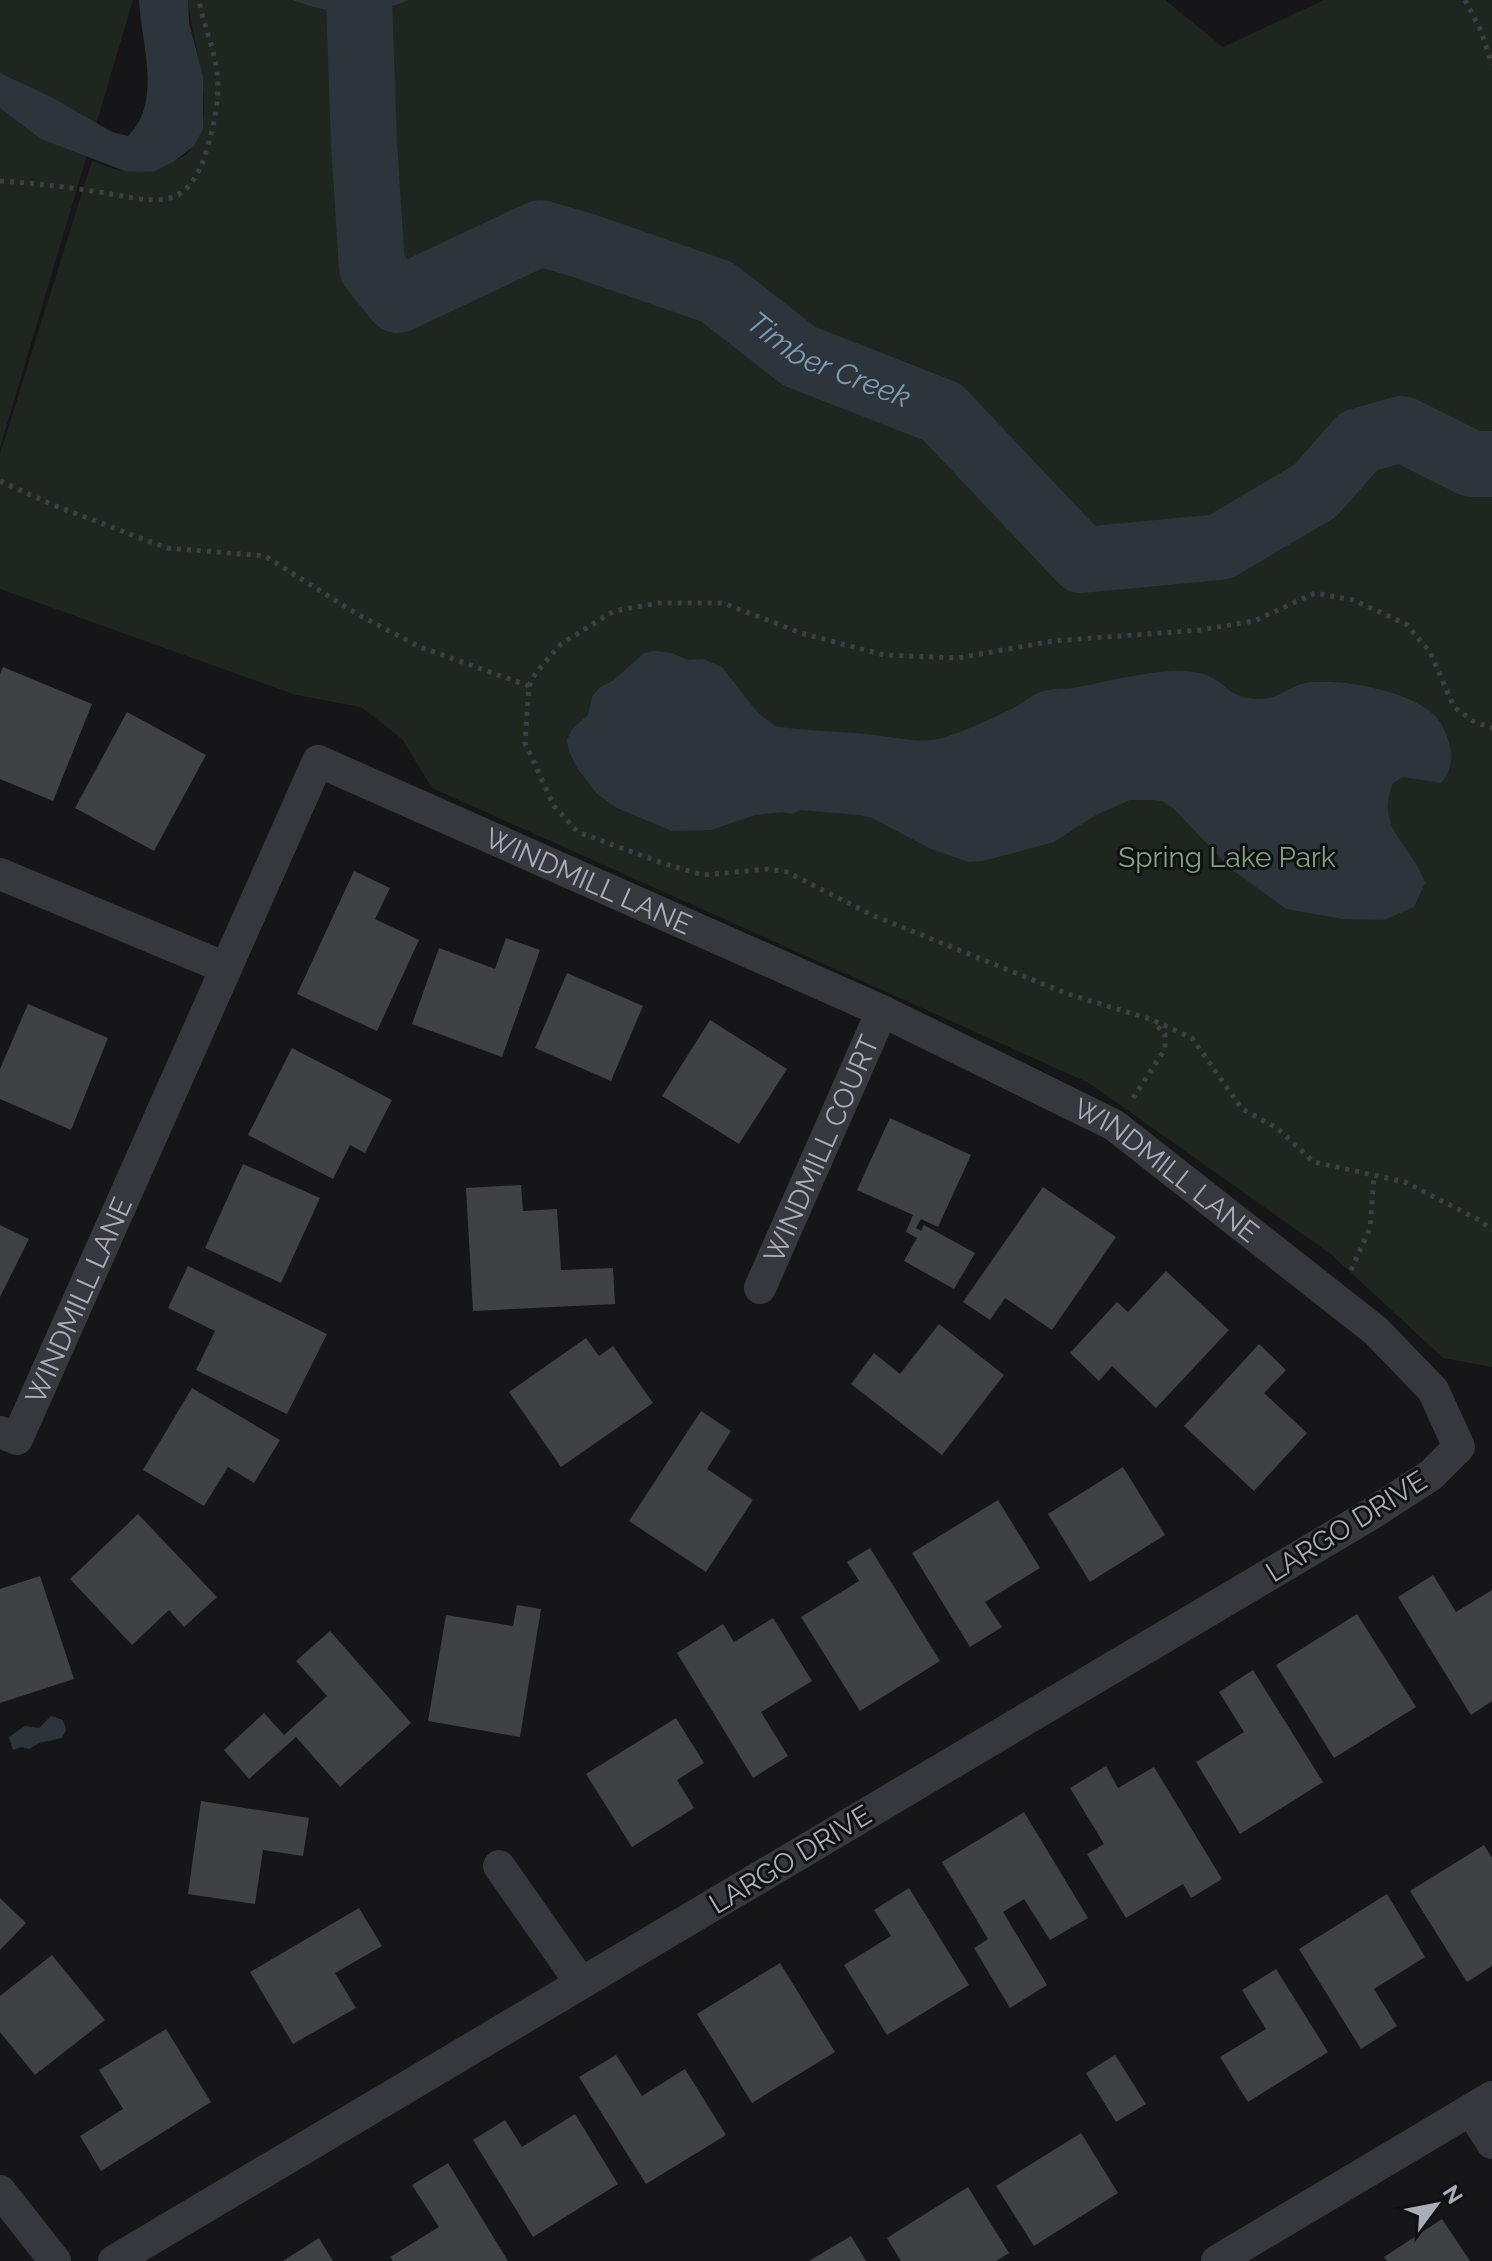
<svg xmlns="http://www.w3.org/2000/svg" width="1492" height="2261" viewBox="0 0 1492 2261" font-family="Raleway,sans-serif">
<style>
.green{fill:#1e261f}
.water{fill:#2c353c}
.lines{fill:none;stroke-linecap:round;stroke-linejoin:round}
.river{stroke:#2c353c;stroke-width:66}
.building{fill:#404145}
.path{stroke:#3d3f44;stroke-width:5;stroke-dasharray:4 6;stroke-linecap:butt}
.minor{stroke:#37383d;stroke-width:32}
.labels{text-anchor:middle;stroke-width:6;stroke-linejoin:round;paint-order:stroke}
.park-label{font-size:28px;fill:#7fa381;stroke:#111113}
.street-label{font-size:28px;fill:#a8adb8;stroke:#111113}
.water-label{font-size:30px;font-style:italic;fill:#7f9bb3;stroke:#111113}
</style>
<rect width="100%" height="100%" fill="#161618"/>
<path class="green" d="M 0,0 L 133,0 L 0,448 Z
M 188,0 L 292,0 L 337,14 L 373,12 L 409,0 L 1165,0 L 1223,47 L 1324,0 L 1492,0 L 1492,1367 L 1443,1358 L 1332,1255 L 1089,1083 L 432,788 L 402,739 L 361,707 L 296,695 L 0,589 L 0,454 L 92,161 C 102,164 116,171 127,171 C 139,171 152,166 163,164 C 235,150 191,46 188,0 Z"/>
<path class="water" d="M 139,0 L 188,0 L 189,23 L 203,76 L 203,129 L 194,146 L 173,162 L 153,172 L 125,171 L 41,139 L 0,108 L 0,73 L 53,98 L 112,132 L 128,136 C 163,102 141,42 139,0 Z
M 292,0 L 409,0 C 366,17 335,16 292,0 Z
M 654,651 L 672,653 L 688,660 L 703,659 L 722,667 L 758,713 L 775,726 C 805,731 836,731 866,734 C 888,736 910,742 933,740 C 951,738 1000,715 1017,706 C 1026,701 1034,693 1044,691 C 1053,688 1064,689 1074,688 C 1107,682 1174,663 1206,675 C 1229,684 1228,699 1260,699 C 1280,699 1289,686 1305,683 C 1338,677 1428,692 1443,727 C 1452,747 1456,766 1441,783 L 1403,777 L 1393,783 C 1374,830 1412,843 1425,883 L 1414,907 L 1384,920 L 1343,919 L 1286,909 L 1230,868 L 1174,809 L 1162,801 L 1153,800 L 1130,800 L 1096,815 L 1054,842 L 983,861 L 969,862 L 931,849 L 872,818 L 860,815 L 801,810 L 792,814 L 782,812 L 755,815 L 711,830 L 672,831 L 617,808 L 597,794 L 577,768 L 569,751 L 567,740 L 572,729 L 588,715 L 592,697 L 599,688 L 614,680 L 644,653 Z
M 51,1716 L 63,1720 L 66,1730 L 62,1738 L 39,1743 L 29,1749 L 22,1747 L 13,1750 L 9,1737 L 25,1726 L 39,1728 Z"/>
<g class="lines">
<path class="river" id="s1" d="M 359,0 L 364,143 L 372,268 L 398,300 L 540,233 L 582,245 L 717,292 L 799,356 L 942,412 L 1082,560 L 1220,547 L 1315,491 L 1359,441 L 1402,429 L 1472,464 L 1492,464"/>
</g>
<path class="building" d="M 3,667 L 92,704 L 53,801 L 0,779 L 0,674 Z
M 127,712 L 206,755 L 154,851 L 75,808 Z
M 354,871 L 390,888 L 375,919 L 419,940 L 377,1031 L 297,994 Z
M 506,938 L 540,950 L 502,1057 L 412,1024 L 439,948 L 495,969 Z
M 567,973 L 643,1006 L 611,1081 L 535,1048 Z
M 28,1004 L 108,1038 L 71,1130 L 0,1099 L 0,1069 Z
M 710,1020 L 787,1069 L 739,1144 L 662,1096 Z
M 292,1048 L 392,1100 L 365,1153 L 350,1145 L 333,1179 L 248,1135 Z
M 890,1118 L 971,1155 L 938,1227 L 921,1219 L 916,1228 L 921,1231 L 924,1225 L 975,1253 L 954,1289 L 904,1261 L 917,1238 L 906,1232 L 913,1215 L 857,1190 Z
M 243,1164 L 320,1198 L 281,1283 L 205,1248 Z
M 521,1185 L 523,1211 L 557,1209 L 561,1270 L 613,1268 L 615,1304 L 473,1311 L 466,1188 Z
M 1043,1187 L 1116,1237 L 1052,1330 L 1005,1298 L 990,1320 L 963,1302 Z
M 0,1225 L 29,1239 L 0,1297 Z
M 188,1266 L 327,1334 L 287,1414 L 196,1370 L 215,1331 L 168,1308 Z
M 1166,1271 L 1229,1330 L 1156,1408 L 1112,1366 L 1099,1381 L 1070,1353 L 1117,1302 L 1128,1312 Z
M 939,1324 L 1004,1375 L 942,1455 L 851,1384 L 874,1353 L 900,1374 Z
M 586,1338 L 599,1356 L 613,1346 L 653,1403 L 561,1467 L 509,1392 Z
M 1259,1344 L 1286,1370 L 1264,1393 L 1307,1433 L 1254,1491 L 1184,1426 Z
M 192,1388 L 280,1440 L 254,1483 L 228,1467 L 204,1506 L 143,1470 Z
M 701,1411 L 731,1431 L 707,1469 L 753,1500 L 706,1572 L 629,1521 Z
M 1123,1467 L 1165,1535 L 1090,1582 L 1048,1514 Z
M 998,1500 L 1040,1568 L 985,1602 L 1002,1627 L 970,1647 L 912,1553 Z
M 138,1514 L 217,1597 L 184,1627 L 169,1610 L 132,1645 L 70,1579 Z
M 870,1548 L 940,1661 L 860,1711 L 801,1617 L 859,1581 L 847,1562 Z
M 1433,1575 L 1456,1612 L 1492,1590 L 1492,1701 L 1471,1715 L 1398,1597 Z
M 40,1576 L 74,1679 L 0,1703 L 0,1589 Z
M 517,1605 L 541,1609 L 520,1737 L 428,1721 L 446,1615 L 513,1626 Z
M 1357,1614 L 1416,1707 L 1334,1758 L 1276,1665 Z
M 773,1618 L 812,1681 L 761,1712 L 788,1756 L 753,1778 L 677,1653 L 723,1624 L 734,1642 Z
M 330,1631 L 411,1723 L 340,1787 L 296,1737 L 249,1779 L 224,1750 L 264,1713 L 284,1735 L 327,1696 L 296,1661 Z
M 1253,1670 L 1323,1782 L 1240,1834 L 1196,1762 L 1244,1732 L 1219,1692 Z
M 676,1718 L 704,1763 L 677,1780 L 694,1808 L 632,1847 L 586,1774 Z
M 1106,1766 L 1118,1788 L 1154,1767 L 1222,1879 L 1191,1898 L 1183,1884 L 1126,1918 L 1087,1854 L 1104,1844 L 1070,1788 Z
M 201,1801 L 309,1818 L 303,1856 L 263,1850 L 255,1904 L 188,1894 Z
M 1024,1812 L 1088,1918 L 1050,1940 L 1024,1899 L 1003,1912 L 1047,1985 L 1010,2008 L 974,1948 L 988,1939 L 942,1862 Z
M 1484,1845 L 1492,1858 L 1492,1966 L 1467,1982 L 1410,1891 Z
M 909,1888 L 969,1985 L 887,2035 L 844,1965 L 891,1936 L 874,1910 Z
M 1387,1894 L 1425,1957 L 1374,1989 L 1397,2026 L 1361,2049 L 1299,1949 Z
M 0,1898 L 26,1923 L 0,1950 Z
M 359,1908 L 382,1946 L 335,1973 L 356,2008 L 293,2044 L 250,1972 Z
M 52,1955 L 105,2020 L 35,2075 L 0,2032 L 0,1996 Z
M 780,1963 L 835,2052 L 752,2103 L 697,2014 Z
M 1276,1969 L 1328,2052 L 1248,2102 L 1220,2057 L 1266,2029 L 1242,1990 Z
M 166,2029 L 211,2102 L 101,2171 L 80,2136 L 123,2109 L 99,2070 Z
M 616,2055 L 642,2096 L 685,2069 L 726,2135 L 646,2184 L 579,2077 Z
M 1115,2055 L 1146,2104 L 1116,2122 L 1086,2073 Z
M 575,2114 L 618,2184 L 533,2237 L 473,2140 L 505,2120 L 522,2147 Z
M 1081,2133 L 1118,2193 L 1034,2246 L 996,2186 Z
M 448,2163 L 508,2261 L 393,2261 L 390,2257 L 439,2227 L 412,2185 Z
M 968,2187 L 1009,2253 L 996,2261 L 901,2261 L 887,2238 Z
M 1442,2219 L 1470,2261 L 1387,2261 L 1384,2257 Z
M 851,2236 L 866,2261 L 809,2261 Z
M 319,2238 L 333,2261 L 283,2261 Z"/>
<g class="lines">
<path class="path" d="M 1465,0 L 1481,31 L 1492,65
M 0,181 C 31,183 61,186 92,191 C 151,199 188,220 208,145 C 215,122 220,96 217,72 C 214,47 203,24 199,0
M 0,481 L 53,505 L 167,548 L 265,556 L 357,614 L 420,647 L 529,686 L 525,743 L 554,806 L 578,832 L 665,864 L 703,875 L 768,869 L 787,872 L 872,915 L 1068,994 L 1150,1019 L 1192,1038 L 1242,1109 L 1277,1128 L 1314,1162 L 1405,1182 L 1481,1221 L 1492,1230
M 529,686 L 535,674 L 561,644 L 614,611 L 658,603 L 723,603 L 801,633 L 884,655 L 958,658 L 1053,641 L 1200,630 L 1254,621 L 1315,593 L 1353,600 L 1406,624 L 1430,652 L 1454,707 L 1473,721 L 1492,728
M 1133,1098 L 1165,1049 L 1165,1034 L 1153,1022
M 1351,1270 L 1370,1228 L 1374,1176"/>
<g class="minor">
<path d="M 0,874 L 226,968"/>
<path id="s2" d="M 760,1288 L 882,1011"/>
<path id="s3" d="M 0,1432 L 17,1439 L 318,761 L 882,1011 L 1114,1125 L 1376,1331 L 1433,1390 L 1459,1447 L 1431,1475 L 1371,1514 L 114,2261"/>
<path d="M 499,1866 L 581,1983"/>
<path d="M 1471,2110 L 1492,2143"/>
<path d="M 0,2191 L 55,2261"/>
<path d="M 1217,2261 L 1492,2097"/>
</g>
</g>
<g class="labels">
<g class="park-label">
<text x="1227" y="867">Spring Lake Park</text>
</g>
<g class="street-label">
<text dy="10" stroke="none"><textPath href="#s3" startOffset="1056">WINDMILL LANE</textPath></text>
<text dy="10" stroke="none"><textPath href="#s2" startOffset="152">WINDMILL COURT</textPath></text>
<text dy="10" stroke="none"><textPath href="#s3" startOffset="1704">WINDMILL LANE</textPath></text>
<text dy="10" stroke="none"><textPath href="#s3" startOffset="170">WINDMILL LANE</textPath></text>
<text transform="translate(1346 1526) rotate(-32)" y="10">LARGO DRIVE</text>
<text transform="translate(790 1859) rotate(-31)" y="10">LARGO DRIVE</text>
</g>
<g class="water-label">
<text dy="10" stroke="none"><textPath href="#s1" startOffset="786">Timber Creek</textPath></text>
</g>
</g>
<g transform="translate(1436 2205) rotate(58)" stroke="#111113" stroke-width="6" paint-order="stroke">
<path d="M0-6L14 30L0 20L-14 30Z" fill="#a8adb8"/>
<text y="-12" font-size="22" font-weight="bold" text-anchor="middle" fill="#a8adb8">N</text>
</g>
</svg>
